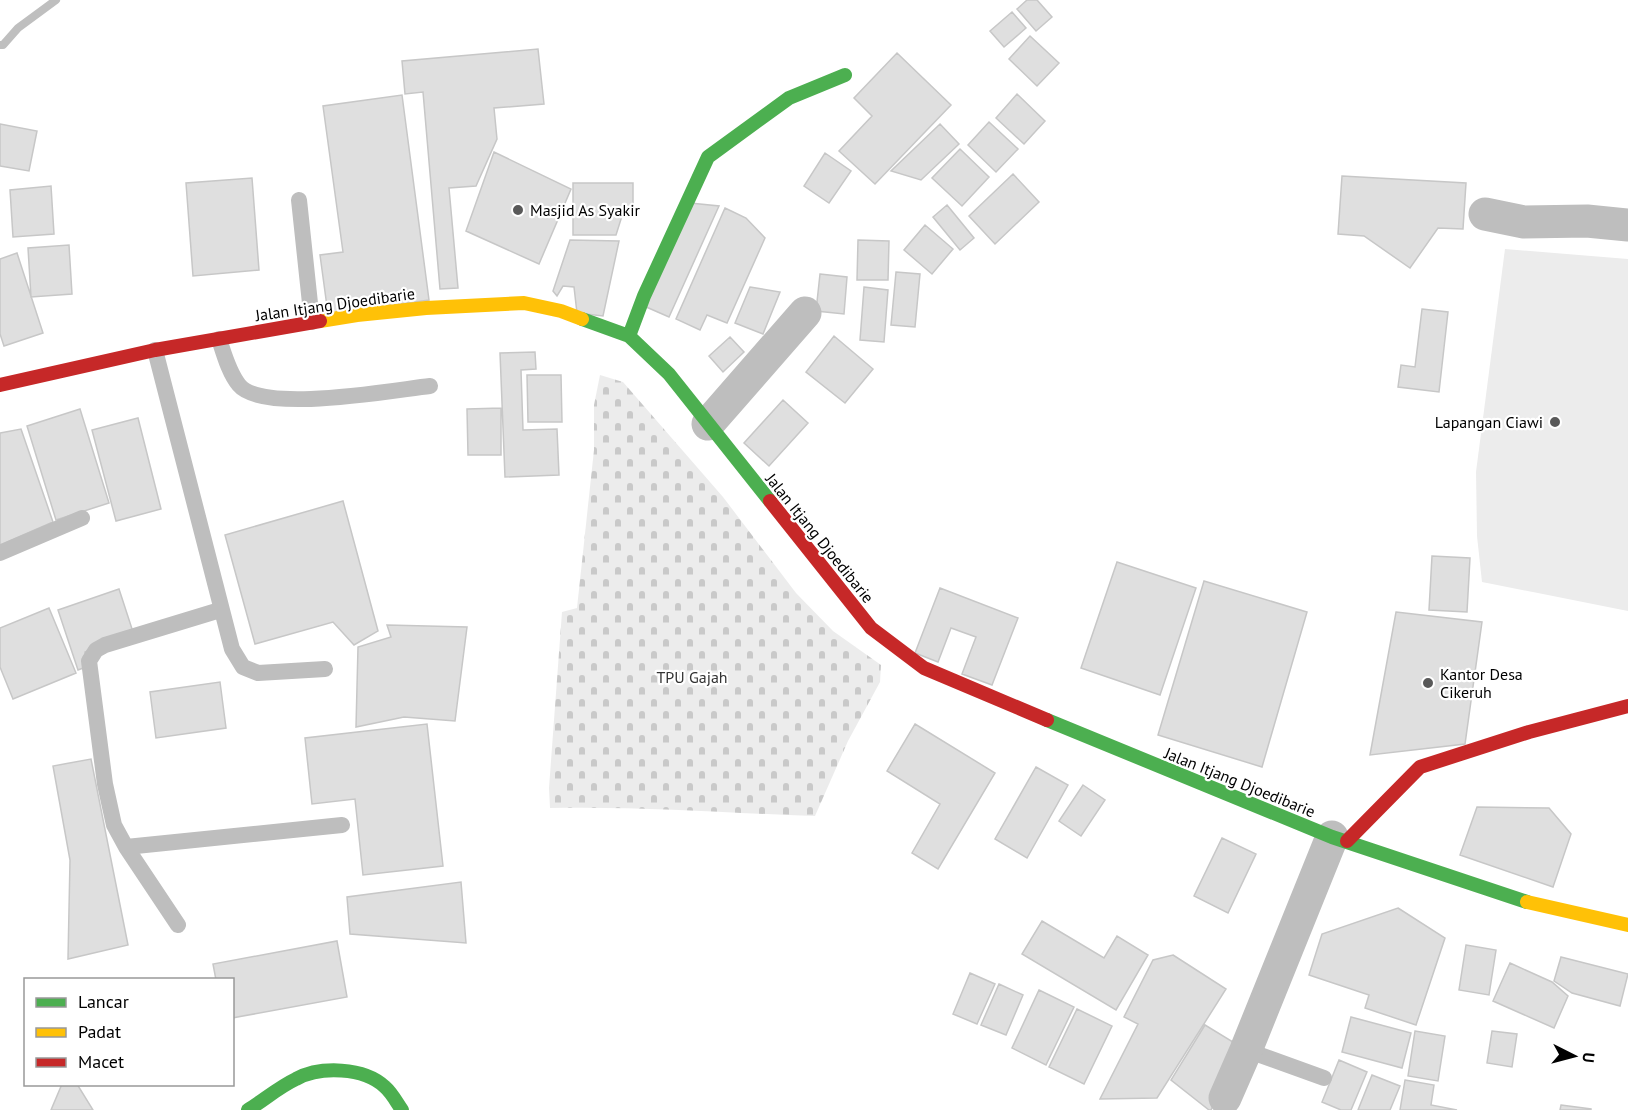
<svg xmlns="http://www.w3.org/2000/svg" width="1628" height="1110" viewBox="0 0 1628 1110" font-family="'PT Sans',sans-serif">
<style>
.cemetery{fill:url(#cemetery-stones)}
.garden{fill:#ececec}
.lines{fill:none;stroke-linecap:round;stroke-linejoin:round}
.stream{stroke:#bfbfbf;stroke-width:8}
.building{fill:#dfdfdf;stroke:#c7c7c7;stroke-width:1.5}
.lane{stroke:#bebebe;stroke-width:16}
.street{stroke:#bebebe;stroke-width:33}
.fast{stroke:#4caf50;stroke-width:14}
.slow{stroke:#ffc107;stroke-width:14}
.jam{stroke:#c62828;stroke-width:14}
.poi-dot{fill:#595959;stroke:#fff;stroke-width:2}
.labels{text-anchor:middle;stroke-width:4.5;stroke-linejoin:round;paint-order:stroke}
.poi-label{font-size:16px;fill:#000;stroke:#fff;text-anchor:start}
.street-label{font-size:16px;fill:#000;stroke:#fff}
.park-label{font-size:16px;fill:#333;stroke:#fff}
</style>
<defs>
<pattern id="cemetery-stones" width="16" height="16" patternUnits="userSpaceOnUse" patternTransform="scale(1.5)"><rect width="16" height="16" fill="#ececec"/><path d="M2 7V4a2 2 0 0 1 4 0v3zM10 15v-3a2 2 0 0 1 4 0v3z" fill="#c9c9c9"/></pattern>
</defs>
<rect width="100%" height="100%" fill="#fff"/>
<path class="cemetery" d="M 600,375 L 623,382 L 723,497 L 796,593 L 833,631 L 881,665 L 880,682 L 848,741 L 815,816 C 726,813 638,806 550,808 L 549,788 L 562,612 L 577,608 L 594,450 L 594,405 Z"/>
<path class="garden" d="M 1505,249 L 1628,259 L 1628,611 L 1482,582 L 1477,536 L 1476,472 Z"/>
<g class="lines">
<path class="stream" d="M 0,45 L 3,45 L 18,28 L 56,0"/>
</g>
<path class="building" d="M 1027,0 L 1037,0 L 1052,17 L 1036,31 L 1017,9 Z
M 1012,12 L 1026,28 L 1004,47 L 990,31 Z
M 1030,36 L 1059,63 L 1037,86 L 1009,59 Z
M 538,49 L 544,104 L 494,108 L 497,139 L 476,186 L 449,188 L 458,288 L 440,289 L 423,92 L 405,94 L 402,61 Z
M 897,53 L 951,105 L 875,184 L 839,151 L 872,116 L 854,98 Z
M 1017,94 L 1045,121 L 1024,144 L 996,118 Z
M 402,95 L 429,300 L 328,314 L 320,255 L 343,252 L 323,106 Z
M 989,122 L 1018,149 L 996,172 L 968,145 Z
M 0,124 L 37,131 L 29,171 L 0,166 Z
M 940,124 L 959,144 L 921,180 L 891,171 Z
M 960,149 L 989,177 L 962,206 L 932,178 Z
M 494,152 L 571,189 L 539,264 L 466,231 Z
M 825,153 L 851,171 L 829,203 L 804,186 Z
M 1013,174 L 1039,202 L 995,244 L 969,216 Z
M 1342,176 L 1466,183 L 1463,229 L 1438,228 L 1410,268 L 1364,236 L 1338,234 Z
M 252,178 L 259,270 L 193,276 L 186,183 Z
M 573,183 L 633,183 L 633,211 L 608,211 L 609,216 L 622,216 L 616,235 L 573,235 Z
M 51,186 L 54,234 L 13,237 L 10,190 Z
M 690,203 L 719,206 L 669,317 L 644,306 Z
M 947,205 L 974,238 L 960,250 L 933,217 Z
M 725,208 L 746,218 L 765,238 L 727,323 L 707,315 L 700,330 L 676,319 Z
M 925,225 L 953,249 L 932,274 L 904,250 Z
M 570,240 L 619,241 L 603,316 L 577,313 L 574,287 L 563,286 L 557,296 L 553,291 Z
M 858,240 L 889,241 L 888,280 L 857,280 Z
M 69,245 L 72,294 L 31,297 L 28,248 Z
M 17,253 L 43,333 L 4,346 L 0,334 L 0,259 Z
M 896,272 L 920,274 L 915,327 L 891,325 Z
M 820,274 L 847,277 L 844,314 L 816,311 Z
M 750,287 L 780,292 L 763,334 L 735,323 Z
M 864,287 L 888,290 L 884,342 L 860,340 Z
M 1422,309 L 1448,312 L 1439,392 L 1398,387 L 1401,365 L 1415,367 Z
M 834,336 L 873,369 L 845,403 L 806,372 Z
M 730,337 L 744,352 L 723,372 L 709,356 Z
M 535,352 L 536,369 L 521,370 L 523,430 L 557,429 L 559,475 L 505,477 L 500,353 Z
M 527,375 L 561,375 L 562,422 L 528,422 Z
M 783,400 L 808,423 L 769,466 L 744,443 Z
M 501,408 L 501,455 L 468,455 L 467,409 Z
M 80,409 L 109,503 L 56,520 L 27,426 Z
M 138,418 L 161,509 L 116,521 L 92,430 Z
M 21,429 L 53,522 L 0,545 L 0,433 Z
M 343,501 L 378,631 L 354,645 L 333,622 L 255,644 L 225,535 Z
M 1432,556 L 1470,558 L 1467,612 L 1429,610 Z
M 1117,562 L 1196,588 L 1160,695 L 1081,668 Z
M 1204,581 L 1307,612 L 1262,767 L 1158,735 Z
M 940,588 L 1018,618 L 992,685 L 962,674 L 976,637 L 951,628 L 938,662 L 915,653 Z
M 119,589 L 134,635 L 85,652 L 86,667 L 78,670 L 58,610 Z
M 49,608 L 76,673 L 13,699 L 0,667 L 0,628 Z
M 1396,612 L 1482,622 L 1465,744 L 1370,755 Z
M 387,625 L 467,627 L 455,721 L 404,717 L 356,727 L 358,647 L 391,637 Z
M 220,682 L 226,728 L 156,738 L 150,692 Z
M 427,724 L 443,866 L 363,875 L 355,799 L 312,804 L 305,738 Z
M 915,724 L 995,773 L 938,869 L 912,853 L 940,804 L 887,771 Z
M 91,759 L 128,945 L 68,959 L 70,860 L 53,766 Z
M 1036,767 L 1068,785 L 1027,858 L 995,839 Z
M 1083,785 L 1105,800 L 1081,836 L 1059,821 Z
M 1477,807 L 1549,808 L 1571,834 L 1553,887 L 1460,855 Z
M 1222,838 L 1256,854 L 1228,913 L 1194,896 Z
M 461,882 L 466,943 L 350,934 L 347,897 Z
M 1398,908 L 1445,938 L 1416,1025 L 1365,1008 L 1369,995 L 1309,975 L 1322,934 Z
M 1042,921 L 1104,958 L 1117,936 L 1148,955 L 1116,1010 L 1022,954 Z
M 337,941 L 347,997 L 232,1018 L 232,980 L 216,980 L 213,964 Z
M 1466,945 L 1496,950 L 1489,995 L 1459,990 Z
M 1173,955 L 1226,989 L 1157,1098 L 1100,1099 L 1138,1024 L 1124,1017 L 1153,960 Z
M 1561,957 L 1628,974 L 1620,1006 L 1572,993 L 1554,981 Z
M 1510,963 L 1552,982 L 1568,996 L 1554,1028 L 1493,1001 Z
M 970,973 L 995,984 L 977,1024 L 953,1014 Z
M 999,984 L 1023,995 L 1006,1035 L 981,1025 Z
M 1039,990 L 1074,1007 L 1046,1065 L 1012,1048 Z
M 1077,1009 L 1112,1026 L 1084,1084 L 1049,1067 Z
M 1351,1017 L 1411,1033 L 1402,1068 L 1342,1052 Z
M 1205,1025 L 1238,1045 L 1232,1066 L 1211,1110 L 1209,1110 L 1171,1080 Z
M 1415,1031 L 1445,1036 L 1438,1081 L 1408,1076 Z
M 1492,1031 L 1517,1034 L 1512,1067 L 1487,1063 Z
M 1339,1060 L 1367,1072 L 1351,1110 L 1341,1110 L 1322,1102 Z
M 1372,1075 L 1400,1086 L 1390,1110 L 1358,1110 Z
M 1405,1080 L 1434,1085 L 1431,1105 L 1457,1110 L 1400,1110 Z
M 62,1084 L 77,1084 L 93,1110 L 51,1110 Z
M 1561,1105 L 1591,1109 L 1591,1110 L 1560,1110 Z"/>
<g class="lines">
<path class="lane" d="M 299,200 L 312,322
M 219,339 C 224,354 229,373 239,385 C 263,414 393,390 430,386
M 155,350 L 232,649 L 243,667 L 258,673 L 325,669
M 0,553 L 82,518
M 126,847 L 342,825
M 178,925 L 126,847 L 114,825 L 105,784 L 89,661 L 96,650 L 105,645 L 220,610
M 1246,1050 L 1324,1078"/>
<path class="street" d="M 1485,214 L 1524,222 L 1587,221 L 1628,225
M 708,424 L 805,313
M 1225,1098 L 1246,1050 L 1332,837"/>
<path class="fast" d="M 582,319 L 629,336 L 669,374 L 770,501
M 629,336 L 644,296 L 708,157 L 789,98 L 845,75
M 1047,720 L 1332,837 L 1527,902
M 248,1110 C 264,1100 279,1087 296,1079 C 320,1066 364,1067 385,1087 C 392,1093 397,1103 402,1110"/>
<path class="slow" d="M 320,321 L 357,315 L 426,308 L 524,303 L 561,311 L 582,319
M 1527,902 L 1628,925"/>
<path class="jam" d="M 0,385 L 155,350 L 320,321
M 770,501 L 871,628 L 924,668 L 1047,720
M 1347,841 L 1420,767 L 1529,732 L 1628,706"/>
</g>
<g class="poi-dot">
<circle cx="518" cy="210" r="6"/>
<circle cx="1555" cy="422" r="6"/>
<circle cx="1428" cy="683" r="6"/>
</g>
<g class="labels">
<g class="poi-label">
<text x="530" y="216">Masjid As Syakir</text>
<text x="1543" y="428" text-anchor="end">Lapangan Ciawi</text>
<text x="1440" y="680">Kantor Desa<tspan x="1440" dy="18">Cikeruh</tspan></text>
</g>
<g class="street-label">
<text transform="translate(335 304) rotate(-8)" y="6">Jalan Itjang Djoedibarie</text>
<text transform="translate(820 538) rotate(51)" y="6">Jalan Itjang Djoedibarie</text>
<text transform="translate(1240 782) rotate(22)" y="6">Jalan Itjang Djoedibarie</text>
</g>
<g class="park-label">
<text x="692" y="683">TPU Gajah</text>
</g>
</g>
<rect x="24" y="978" width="210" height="108" fill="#ffffff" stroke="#999999" stroke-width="1.5"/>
<rect x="36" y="998" width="30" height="9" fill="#4caf50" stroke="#999999" stroke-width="1.5"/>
<text x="78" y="1008" font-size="18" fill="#000000">Lancar</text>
<rect x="36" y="1028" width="30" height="9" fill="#ffc107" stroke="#999999" stroke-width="1.5"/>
<text x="78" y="1038" font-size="18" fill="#000000">Padat</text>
<rect x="36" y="1058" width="30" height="9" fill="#c62828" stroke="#999999" stroke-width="1.5"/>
<text x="78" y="1068" font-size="18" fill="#000000">Macet</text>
<g transform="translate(1574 1056) rotate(96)" stroke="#ffffff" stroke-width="4.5" paint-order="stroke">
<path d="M0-4.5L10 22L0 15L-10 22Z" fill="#000000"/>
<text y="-9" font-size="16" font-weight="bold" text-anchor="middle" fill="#000000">U</text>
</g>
</svg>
